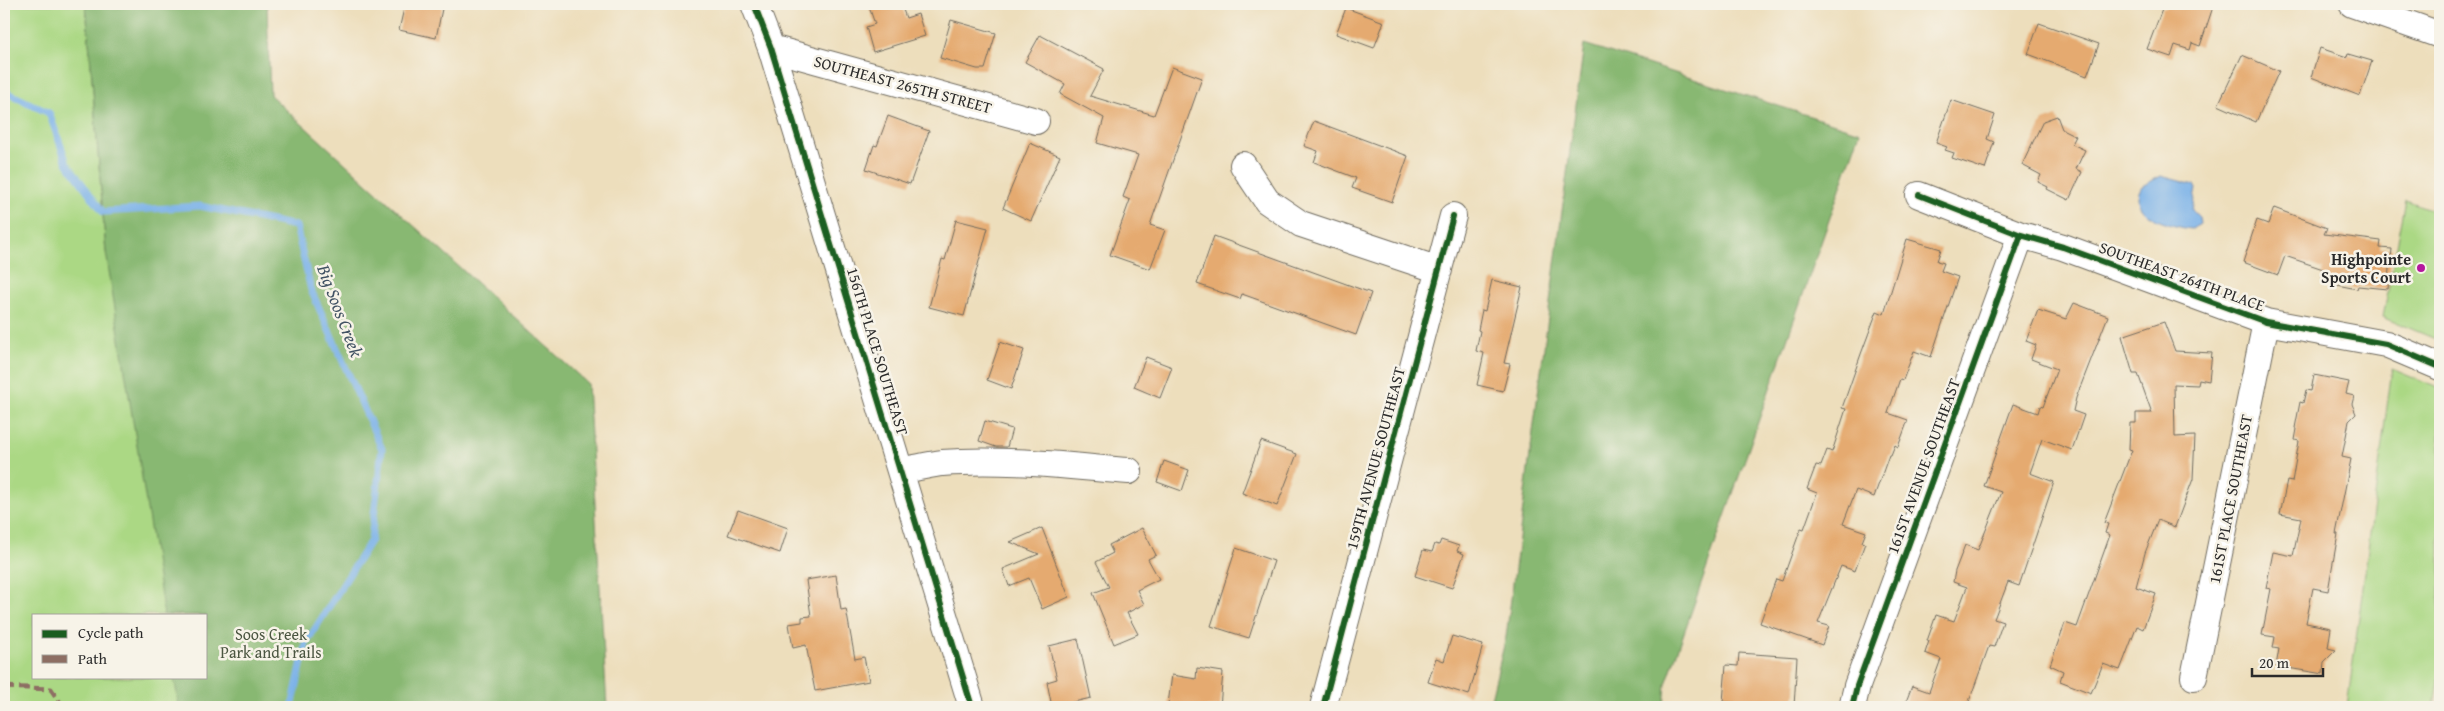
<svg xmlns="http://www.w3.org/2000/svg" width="2444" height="711" viewBox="0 0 2444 711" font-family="'Gentium Book Plus',serif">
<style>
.green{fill:#abd884;stroke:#6b8258;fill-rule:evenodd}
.forest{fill:#88b872;stroke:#5a724e}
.water{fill:#79b1e8;stroke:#526e8a}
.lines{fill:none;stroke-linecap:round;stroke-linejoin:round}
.stream{stroke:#79b1e8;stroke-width:7}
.building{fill:#e5aa6f}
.minor-casing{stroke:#6f6a5e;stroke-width:28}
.minor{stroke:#fff;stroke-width:26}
.quiet{stroke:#8d6e63;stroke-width:5;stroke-dasharray:10 5;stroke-linecap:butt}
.cycleway-casing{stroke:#f7f3e8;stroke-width:9}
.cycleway{stroke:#1b5e20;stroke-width:6}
.poi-dot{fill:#b5179e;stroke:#f7f3e8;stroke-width:2}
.labels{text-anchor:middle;stroke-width:5;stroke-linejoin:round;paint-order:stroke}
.street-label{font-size:16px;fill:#2b2b2b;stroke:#f7f3e8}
.poi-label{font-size:16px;font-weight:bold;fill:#2b2b2b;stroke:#f7f3e8;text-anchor:end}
.park-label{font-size:16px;fill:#4b5641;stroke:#f7f3e8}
.water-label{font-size:18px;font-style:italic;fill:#425364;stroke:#f7f3e8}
</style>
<rect width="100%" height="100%" fill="#f7f3e8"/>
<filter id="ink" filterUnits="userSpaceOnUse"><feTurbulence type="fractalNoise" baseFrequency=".02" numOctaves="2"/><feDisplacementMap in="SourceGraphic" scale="10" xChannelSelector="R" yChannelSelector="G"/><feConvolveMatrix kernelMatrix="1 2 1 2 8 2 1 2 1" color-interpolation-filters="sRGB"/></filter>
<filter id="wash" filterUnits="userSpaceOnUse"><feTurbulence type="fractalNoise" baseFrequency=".0096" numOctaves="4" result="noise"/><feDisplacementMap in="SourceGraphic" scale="20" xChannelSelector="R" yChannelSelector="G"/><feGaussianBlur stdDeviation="1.12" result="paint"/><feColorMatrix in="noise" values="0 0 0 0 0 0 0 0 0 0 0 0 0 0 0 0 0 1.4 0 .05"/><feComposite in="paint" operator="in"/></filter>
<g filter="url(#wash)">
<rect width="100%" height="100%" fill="#eddebc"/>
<path class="green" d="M 4,4 L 86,4 L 106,252 L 416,707 L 4,707 ZM 34,615 L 206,615 L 206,677 L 34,677 Z
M 2406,200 L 2440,213 L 2440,341 L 2383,317 Z
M 2392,369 L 2440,389 L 2440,668 L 2434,707 L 2347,707 Z"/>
<path class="forest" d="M 86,4 L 267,4 L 270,95 L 588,384 L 607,707 L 181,707 L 179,705 L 174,677 L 206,677 L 206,615 L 164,615 L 106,252 Z
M 1584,44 L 1860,132 L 1666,684 L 1664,707 L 1489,707 L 1506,637 Z"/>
<path class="water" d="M 2161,176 L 2194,185 L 2196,189 L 2192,210 L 2199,217 L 2200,224 L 2192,229 C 2172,227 2124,215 2142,186 Z"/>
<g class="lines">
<path class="stream" d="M 4,91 L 49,113 L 67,163 L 103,212 L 200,206 L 296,226 L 311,290 L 382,449 L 371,540 L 306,643 L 292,707"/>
</g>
<g id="blocks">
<path class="building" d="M 405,4 L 443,4 L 436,38 L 399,30 Z
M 868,4 L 901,4 L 906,18 L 918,14 L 925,36 L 873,52 L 866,27 L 875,24 Z
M 2168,4 L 2214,4 L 2200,46 L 2192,43 L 2190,50 L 2175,45 L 2171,57 L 2147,49 L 2163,7 L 2166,8 Z
M 1346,8 L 1384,22 L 1374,48 L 1336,34 Z
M 951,20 L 996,33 L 985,69 L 977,69 L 940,58 Z
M 2039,23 L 2099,44 L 2087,76 L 2028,54 Z
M 1040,35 L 1104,69 L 1090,96 L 1154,115 L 1172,67 L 1202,78 L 1150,225 L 1165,230 L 1150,269 L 1110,255 L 1130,200 L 1123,197 L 1138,155 L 1097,143 L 1104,118 L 1060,94 L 1065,84 L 1025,62 Z
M 2320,48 L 2347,57 L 2348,54 L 2372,61 L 2360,96 L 2311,77 Z
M 2242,55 L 2279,71 L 2256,122 L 2218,105 Z
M 1951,100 L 1995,115 L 1987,139 L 1994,142 L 1985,169 L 1952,158 L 1954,153 L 1945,150 L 1947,147 L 1936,143 Z
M 888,116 L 929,131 L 910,184 L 866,169 L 874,145 L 877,146 Z
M 2057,116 L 2062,129 L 2076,136 L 2072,144 L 2085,150 L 2076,169 L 2082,172 L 2069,200 L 2047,189 L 2048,187 L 2038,182 L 2041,175 L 2022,165 L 2043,121 Z
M 1314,121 L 1408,156 L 1392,202 L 1352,188 L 1356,178 L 1314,162 L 1318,151 L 1304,146 Z
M 1030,143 L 1060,156 L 1031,221 L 1003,208 Z
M 2274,208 L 2327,228 L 2324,234 L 2381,241 L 2380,248 L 2392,249 L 2388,289 L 2358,286 L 2357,289 L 2322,282 L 2323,269 L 2285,256 L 2278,275 L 2243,262 L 2257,220 L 2268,224 Z
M 956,220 L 988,228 L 964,316 L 929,307 L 942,259 L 945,260 Z
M 1214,236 L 1371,293 L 1356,335 L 1242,294 L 1240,299 L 1197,284 Z
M 1907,239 L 1941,249 L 1937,261 L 1944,263 L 1941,271 L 1958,277 L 1931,357 L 1914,351 L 1903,380 L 1900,379 L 1888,413 L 1908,420 L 1898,447 L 1895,445 L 1891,455 L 1889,455 L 1874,497 L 1856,490 L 1843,524 L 1866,532 L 1862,542 L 1865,543 L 1855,571 L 1841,566 L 1818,623 L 1829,626 L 1822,645 L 1760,623 L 1776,579 L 1782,581 L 1801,528 L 1804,529 L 1817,493 L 1807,489 L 1816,465 L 1821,466 L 1827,450 L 1832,452 L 1846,409 L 1842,408 L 1861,354 L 1877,311 L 1884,314 Z
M 1492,280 L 1522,287 L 1504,363 L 1510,364 L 1503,391 L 1477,385 L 1484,353 L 1476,351 L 1480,331 L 1478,330 L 1482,310 L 1485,311 Z
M 2074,303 L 2108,316 L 2076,398 L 2073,411 L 2084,415 L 2072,450 L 2042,439 L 2030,473 L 2054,482 L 2019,586 L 2008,582 L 1994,619 L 2003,622 L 1994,647 L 1989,646 L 1967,707 L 1904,707 L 1912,686 L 1929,692 L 1941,659 L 1925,653 L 1929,641 L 1927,641 L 1936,615 L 1954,621 L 1967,587 L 1953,582 L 1955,571 L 1965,545 L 1978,550 L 2001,492 L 1984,486 L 2013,404 L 2038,413 L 2040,406 L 2043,407 L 2057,369 L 2031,359 L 2036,345 L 2026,341 L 2038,310 L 2066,319 Z
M 2164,322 L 2175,351 L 2212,353 L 2209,381 L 2199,379 L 2198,385 L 2174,384 L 2175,437 L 2195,436 L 2193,479 L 2175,527 L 2158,520 L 2145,553 L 2136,587 L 2156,594 L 2143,629 L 2137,626 L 2120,670 L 2103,664 L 2091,693 L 2060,681 L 2063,671 L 2050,665 L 2065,623 L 2077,627 L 2110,535 L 2105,533 L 2108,524 L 2104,523 L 2132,450 L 2129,449 L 2130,423 L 2136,423 L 2136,413 L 2152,413 L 2138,374 L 2133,374 L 2122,336 Z
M 1000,342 L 1024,350 L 1011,389 L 987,380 Z
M 1146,357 L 1172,367 L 1160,398 L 1134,387 Z
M 2314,375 L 2349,382 L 2346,394 L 2354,396 L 2352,404 L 2356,414 L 2349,421 L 2342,457 L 2351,459 L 2336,534 L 2338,534 L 2328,591 L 2313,588 L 2306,623 L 2331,628 L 2328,648 L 2336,650 L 2324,662 L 2323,674 L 2276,666 L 2279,649 L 2273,648 L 2275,637 L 2262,635 L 2271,589 L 2266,588 L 2273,552 L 2293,556 L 2301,518 L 2280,514 L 2287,481 L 2292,482 L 2299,441 L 2295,440 L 2297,429 L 2295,428 L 2300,402 L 2303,403 L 2306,390 L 2311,391 Z
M 985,421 L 1012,429 L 1007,447 L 996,447 L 979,441 Z
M 1261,441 L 1297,454 L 1277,506 L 1242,493 Z
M 1164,461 L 1189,470 L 1182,491 L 1157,482 Z
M 738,510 L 788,528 L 780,553 L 728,535 Z
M 1042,528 L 1069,597 L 1042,609 L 1029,578 L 1009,586 L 1003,569 L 1039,554 L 1010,542 Z
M 1142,528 L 1156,555 L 1148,559 L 1159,579 L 1137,590 L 1144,604 L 1127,613 L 1138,634 L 1114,644 L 1093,593 L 1109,587 L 1096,562 L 1113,553 L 1109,545 Z
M 1441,540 L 1459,546 L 1457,551 L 1464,554 L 1452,588 L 1415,576 L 1423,550 L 1432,552 L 1435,544 L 1439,545 Z
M 1236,548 L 1274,561 L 1249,638 L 1211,626 Z
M 836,575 L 841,610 L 846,609 L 855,659 L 864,657 L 869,681 L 815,691 L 806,645 L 793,648 L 789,624 L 802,622 L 802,617 L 811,616 L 806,580 Z
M 1452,636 L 1483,645 L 1469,695 L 1428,682 L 1436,658 L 1444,661 Z
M 1078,639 L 1091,698 L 1052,707 L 1047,682 L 1057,679 L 1049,646 Z
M 1739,653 L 1797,657 L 1794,707 L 1749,707 L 1749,703 L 1723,702 L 1726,665 L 1738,666 Z
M 1197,668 L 1223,672 L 1220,707 L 1194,707 L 1168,704 L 1172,675 L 1196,679 Z"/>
</g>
</g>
<g filter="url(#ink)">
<use href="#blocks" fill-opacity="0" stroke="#6f6a5e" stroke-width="1"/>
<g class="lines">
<g class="minor-casing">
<path id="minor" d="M 754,4 L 771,48 L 972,707
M 2352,4 L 2440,35
M 771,48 L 1036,121
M 1243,165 L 1267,201 L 1301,224 L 1439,270
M 1919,195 L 2021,235 L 2063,247 L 2266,322 L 2386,344 L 2440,367
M 900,471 C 914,468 928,465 942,463 C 1003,458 1067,466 1129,471
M 2194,677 L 2266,322
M 1323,707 L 1453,216
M 1852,707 L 1857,686 L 2021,235"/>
</g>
<use href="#minor" class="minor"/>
<path class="quiet" d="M 4,687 L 51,689 L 63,707"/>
<g class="cycleway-casing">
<path id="cycleway" d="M 754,4 L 771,48 L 972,707
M 1919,195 L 2021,235 L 2063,247 L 2266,322 L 2386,344 L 2440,367
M 1323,707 L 1453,216
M 1852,707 L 1857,686 L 2021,235"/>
</g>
<use href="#cycleway" class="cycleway"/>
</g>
</g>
<circle class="poi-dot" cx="2421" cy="268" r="5"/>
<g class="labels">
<g class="street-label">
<text transform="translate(903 84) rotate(15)" y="6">SOUTHEAST 265TH STREET</text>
<text transform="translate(2182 276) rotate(20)" y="6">SOUTHEAST 264TH PLACE</text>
<text transform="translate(878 351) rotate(73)" y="6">156TH PLACE SOUTHEAST</text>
<text transform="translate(1375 458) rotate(-75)" y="6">159TH AVENUE SOUTHEAST</text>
<text transform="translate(1923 466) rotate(-70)" y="6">161ST AVENUE SOUTHEAST</text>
<text transform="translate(2230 499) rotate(-79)" y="6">161ST PLACE SOUTHEAST</text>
</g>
<g class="poi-label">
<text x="2411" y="265">Highpointe<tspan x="2411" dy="18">Sports Court</tspan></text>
</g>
<g class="park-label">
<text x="271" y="640">Soos Creek<tspan x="271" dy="18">Park and Trails</tspan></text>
</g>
<g class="water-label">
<text transform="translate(340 311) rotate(69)" y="6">Big Soos Creek</text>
</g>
</g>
<rect width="2444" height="711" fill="none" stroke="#f7f3e8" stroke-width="20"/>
<rect x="32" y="614" width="175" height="65" fill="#f7f3e8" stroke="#a5a39c"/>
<rect x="42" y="630" width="25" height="8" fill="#1b5e20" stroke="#a5a39c"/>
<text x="78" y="638" font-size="15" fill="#2b2b2b">Cycle path</text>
<rect x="42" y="655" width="25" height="8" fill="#8d6e63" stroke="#a5a39c"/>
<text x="78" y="664" font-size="15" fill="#2b2b2b">Path</text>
<path d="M2252 668v8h71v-8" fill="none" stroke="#2b2b2b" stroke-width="2.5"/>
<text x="2259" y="668" font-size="15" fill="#2b2b2b" stroke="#f7f3e8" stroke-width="4" paint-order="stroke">20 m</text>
</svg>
